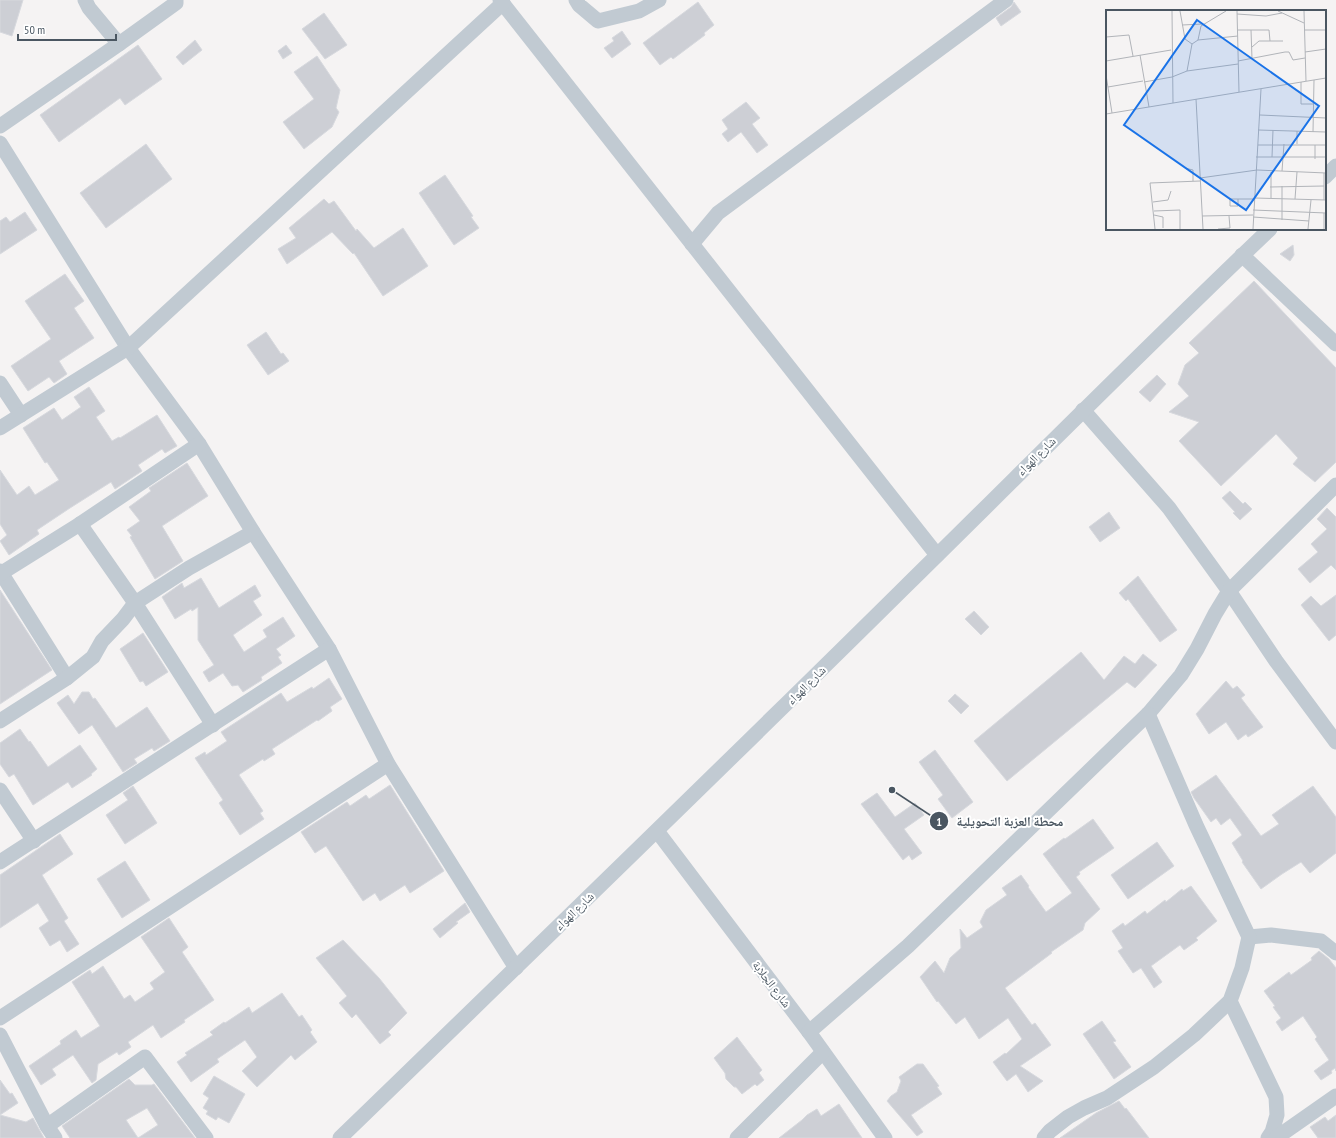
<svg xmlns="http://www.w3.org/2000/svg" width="1336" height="1138" viewBox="0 0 1336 1138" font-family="'PT Sans Narrow','Noto Naskh Arabic',sans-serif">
	<rect width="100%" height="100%" fill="#f5f3f3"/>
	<g fill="#cdcfd5" stroke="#d7d9de" fill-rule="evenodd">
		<polygon points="0,0 23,0 12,36 0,32"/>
		<polygon points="698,2 714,25 704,33 705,35 673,59 671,57 660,65 643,43"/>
		<polygon points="1014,2 1021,12 1001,26 996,18 1011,7"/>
		<polygon points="324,13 347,45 325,59 302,29"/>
		<polygon points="622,31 631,44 612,58 604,48 614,41 612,38"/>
		<polygon points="195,40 202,50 183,65 176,57"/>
		<polygon points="138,45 162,79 125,105 120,98 59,142 40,115"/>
		<polygon points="286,45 292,53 283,59 278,51"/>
		<polygon points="317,56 340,90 336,108 339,112 332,127 304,149 283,122 314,99 294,72"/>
		<polygon points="746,102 760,118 752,124 768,145 757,153 741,132 728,142 722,134 728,129 722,120"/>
		<polygon points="146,144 172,179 106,228 80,193"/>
		<polygon points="445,175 473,216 471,217 479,228 454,245 419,193"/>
		<polygon points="324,199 329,204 334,201 356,231 357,229 374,248 403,228 428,266 383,296 354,253 353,254 332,232 287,264 278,249 296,238 289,228"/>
		<polygon points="25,212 37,230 0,254 0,221 6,217 10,222"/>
		<polygon points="1293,245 1294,255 1290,261 1280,254"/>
		<polygon points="65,274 84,301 74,308 94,338 59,361 67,374 54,383 49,377 28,391 11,366 51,339 25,301"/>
		<polygon points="1254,281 1336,368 1336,462 1315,482 1293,464 1298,458 1276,434 1221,486 1179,441 1199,422 1169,412 1189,396 1178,384 1185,365 1199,353 1189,343"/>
		<polygon points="266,332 281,354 283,353 289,361 268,375 247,345"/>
		<polygon points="1157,375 1166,384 1150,402 1139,392"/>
		<polygon points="89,387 105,411 96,417 112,441 119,437 120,438 157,415 177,446 165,453 162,449 138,465 142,471 115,489 111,482 70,508 37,530 39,534 9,555 0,541 7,535 0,524 0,470 17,495 29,486 35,495 59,480 47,462 45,463 23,428 54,408 62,420 81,407 74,397"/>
		<polygon points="187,463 208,496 162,526 183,561 155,579 130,537 132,536 127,530 140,521 129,507 151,491 149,488"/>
		<polygon points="1230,491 1243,504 1245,502 1252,509 1240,520 1233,513 1235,512 1222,498"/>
		<polygon points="1327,508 1336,517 1336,570 1331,565 1310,583 1298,569 1318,552 1311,544 1327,529 1317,519"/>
		<polygon points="1109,512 1120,528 1100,542 1089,527"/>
		<polygon points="1138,576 1177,630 1160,642 1128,599 1126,601 1119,593"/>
		<polygon points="201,578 219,608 255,585 261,596 253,601 262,615 233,635 244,652 267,637 263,630 283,617 295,636 276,649 281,655 278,657 282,663 261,677 262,680 243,692 238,685 232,686 223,673 209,682 203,672 214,665 198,640 198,607 192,611 191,609 175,619 162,597 182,583 184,588"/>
		<polygon points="0,590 52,670 0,704"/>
		<polygon points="1336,595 1336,635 1329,641 1301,605 1311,596 1321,606"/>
		<polygon points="974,611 989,627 981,635 965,619"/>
		<polygon points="143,633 168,672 146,686 143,681 140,682 120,649"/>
		<polygon points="1081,652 1104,680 1124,656 1135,664 1143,654 1157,665 1135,688 1127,682 1007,781 974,741"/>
		<polygon points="329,678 342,699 330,707 332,711 318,721 317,720 272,749 275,754 264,761 263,759 240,774 239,775 263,811 260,813 264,819 240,835 219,803 223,800 195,758 205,752 206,755 227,741 221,732 281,693 287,702 312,687 313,689"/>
		<polygon points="1226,681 1233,689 1237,686 1245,695 1241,698 1263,727 1248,737 1246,734 1238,740 1226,722 1209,734 1196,714"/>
		<polygon points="82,692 89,692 93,699 95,698 116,728 147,707 170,741 154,751 152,748 134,759 137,763 123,772 92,725 79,734 57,703 68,695 74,704"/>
		<polygon points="955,694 969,706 961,714 948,701"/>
		<polygon points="20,729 29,742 30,741 48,767 80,745 97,769 91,774 92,775 72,788 68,782 33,805 14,774 9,777 0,764 0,743"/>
		<polygon points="935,750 973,802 952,818 938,799 943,795 919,762"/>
		<polygon points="1216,775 1261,836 1279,824 1272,815 1313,786 1336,817 1336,853 1310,873 1301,862 1282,874 1261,889 1242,862 1243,861 1232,843 1242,835 1230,818 1221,825 1216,818 1211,822 1194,798 1191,792"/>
		<polygon points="390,785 444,871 410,893 405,885 380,901 375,893 363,901 326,846 315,853 301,832 347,802 350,806 366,795 369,799"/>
		<polygon points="133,786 157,823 125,844 106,815 128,800 123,793"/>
		<polygon points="877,793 895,817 915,803 924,815 904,829 922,853 912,860 909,855 903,860 861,804"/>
		<polygon points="1093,819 1114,848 1079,872 1080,874 1076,877 1100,909 1085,923 1083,930 1051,952 1052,953 1005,988 1032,1025 1035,1023 1051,1045 1020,1066 1043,1081 1028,1092 1016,1074 1007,1081 993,1062 1005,1053 1006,1054 1022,1039 1008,1018 979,1039 965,1017 956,1024 938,1001 937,1002 920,977 935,961 944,973 950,958 961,948 960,929 967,938 983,927 980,922 986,910 1007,895 1002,888 1021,875 1029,886 1028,887 1046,912 1072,893 1043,854 1064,838 1065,839"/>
		<polygon points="60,834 73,854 42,875 68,918 64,921 79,944 67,952 60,940 50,946 39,928 49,921 38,903 0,928 0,875"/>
		<polygon points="1157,842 1174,866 1128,899 1111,875"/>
		<polygon points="125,861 150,900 122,918 97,879"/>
		<polygon points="1191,886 1217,921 1196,938 1198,940 1184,950 1180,945 1151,966 1162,982 1154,988 1141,968 1133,973 1118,951 1123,948 1112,931 1123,923 1125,926 1145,911 1147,914 1165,900 1166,902 1182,889 1183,891"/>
		<polygon points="465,903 470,912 456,922 458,923 440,938 433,929"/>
		<polygon points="169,918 188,947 182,952 214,1000 184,1020 185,1022 161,1038 153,1025 128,1042 131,1047 119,1055 117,1052 98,1064 96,1080 92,1083 73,1055 52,1069 56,1075 41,1085 29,1066 61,1044 60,1041 76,1030 81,1038 100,1026 72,982 90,970 92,974 103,966 124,999 130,995 135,1002 154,989 150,983 165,972 141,937"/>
		<polygon points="343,940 379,978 407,1013 388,1032 391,1035 380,1044 356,1014 352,1018 339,1003 347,996 316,958"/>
		<polygon points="1319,951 1329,959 1336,968 1336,1071 1335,1068 1331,1071 1332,1073 1321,1080 1314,1071 1329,1060 1315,1039 1317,1037 1303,1016 1282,1031 1276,1022 1281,1018 1273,1007 1275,1006 1264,991 1289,972 1291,975 1312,960 1311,958"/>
		<polygon points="282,993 299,1017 302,1015 312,1030 310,1032 317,1042 295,1060 291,1055 257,1087 242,1071 257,1057 245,1040 217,1059 219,1062 191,1082 177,1062 187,1055 185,1053 213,1035 210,1032 224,1022 225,1023 249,1007 252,1013"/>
		<polygon points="1102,1021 1116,1041 1113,1042 1131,1067 1114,1079 1083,1034"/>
		<polygon points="737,1037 762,1070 759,1073 764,1080 757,1086 755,1084 742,1094 736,1087 734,1087 726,1079 725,1073 714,1058"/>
		<polygon points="917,1064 923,1064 939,1086 937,1087 942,1094 911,1115 923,1132 917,1136 887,1101 891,1096 897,1092 901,1081 899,1077"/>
		<polygon points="214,1076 245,1094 229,1123 218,1117 216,1120 206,1114 208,1111 203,1108 209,1098 203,1094"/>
		<path d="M 129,1079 L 135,1085 L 152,1085 L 154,1084 L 195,1138 L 70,1138 L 62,1126 ZM 147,1108 L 158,1125 L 138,1138 L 126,1120 Z"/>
		<polygon points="0,1080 10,1094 12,1093 18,1103 0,1115 26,1122 33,1118 44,1138 0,1138"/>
		<polygon points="1119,1101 1125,1109 1126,1108 1149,1138 1060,1138 1096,1113"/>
		<polygon points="839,1104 862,1138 779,1138 802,1120 807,1115 817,1109 821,1116"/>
		<polygon points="1336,1115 1336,1138 1318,1138 1310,1127 1325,1117 1328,1121"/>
	</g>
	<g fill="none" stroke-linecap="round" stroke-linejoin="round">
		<g stroke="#c1cad2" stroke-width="15">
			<polyline points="85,0 89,8 119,44"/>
			<polyline points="500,0 937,555"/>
			<polyline points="576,0 579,5 598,21 639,11 659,0"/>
			<polyline points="0,126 119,44 176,3 176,0"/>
			<polyline points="0,143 128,348 199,444 253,532 329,649 388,764 516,968"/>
			<polyline points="1325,177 1336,166"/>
			<polyline points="692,244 718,213 1006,0"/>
			<polyline points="1242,255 1336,344"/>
			<polyline points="0,383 21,415"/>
			<polyline points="1083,410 1169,508 1229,591 1276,661 1336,742"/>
			<polyline points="0,428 128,348 503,3"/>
			<polyline points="80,524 135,603 213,725"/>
			<polyline points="0,571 67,678"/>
			<polyline points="0,574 80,524 199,444"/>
			<polyline points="0,721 67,678 93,657 102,641 123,619 135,603 189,568 253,532"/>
			<polyline points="0,790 34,841"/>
			<polyline points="657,831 809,1032 885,1138"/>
			<polyline points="0,862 329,649"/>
			<polyline points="1249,937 1271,935 1321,941 1336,953"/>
			<polyline points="1230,1001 1276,1097 1277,1115 1272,1132 1268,1138"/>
			<polyline points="0,1018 388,764"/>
			<polyline points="809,1032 908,946 1148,714 1181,675 1197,649 1215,614 1229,591 1336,485"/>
			<polyline points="0,1035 47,1126 55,1138"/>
			<polyline points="47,1126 145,1057 206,1138"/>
			<path d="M 340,1138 C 529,955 719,771 906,586 C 1027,467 1147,346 1270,229"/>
			<polyline points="737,1138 823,1052"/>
			<polyline points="1044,1138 1050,1131 1068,1117 1084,1108 1107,1098 1154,1067 1194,1035 1230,1001 1242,968 1249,937 1196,825 1148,714"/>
			<polyline points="1276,1138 1336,1096"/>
		</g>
	</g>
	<g text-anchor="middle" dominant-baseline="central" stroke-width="4" stroke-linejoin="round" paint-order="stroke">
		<g font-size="12" fill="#4a5661" stroke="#fff">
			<text transform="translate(1036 456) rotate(-45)">شارع الهواء</text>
			<text transform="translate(806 685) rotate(-45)">شارع الهواء</text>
			<text transform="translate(574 911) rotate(-44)">شارع الهواء</text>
			<text transform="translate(772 984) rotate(53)">شارع الجلابة</text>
		</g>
	</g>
	<g transform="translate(1106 10)">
		<rect width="220" height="220" fill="#f5f3f3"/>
		<path fill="none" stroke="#b1b4b9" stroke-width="1" d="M 66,1 L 67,93M 74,1 L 79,29 L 86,34M 131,1 L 133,82M 172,1 L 198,13M 198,1 L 200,71M 131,4 L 160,6 L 176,3M 76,15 L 97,14M 132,20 L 163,20 L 164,31M 145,20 L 146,49M 198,20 L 220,20M 0,27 L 23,25 L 27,46M 92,30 L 95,16 L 120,1M 146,37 L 153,31 L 177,31M 199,42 L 220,39M 34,45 L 43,97M 0,51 L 65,40M 132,51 L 179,42 L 183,42 L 187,50 L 199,48M 81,61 L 86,34 L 92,30 L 132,26M 0,65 L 6,103M 38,72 L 66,67 L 81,61 L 132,54M 195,72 L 195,94 L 208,94M 2,77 L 37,71M 90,89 L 97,219M 0,104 L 220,68M 154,105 L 220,108M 152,120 L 220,122M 207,122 L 208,70M 220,122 L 220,139M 191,134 L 191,121M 152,135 L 220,135M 150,147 L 220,147M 166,147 L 167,120M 209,149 L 209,135M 79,158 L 87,160 L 87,171M 176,161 L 178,134M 165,162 L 165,188M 218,163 L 218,190M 94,168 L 151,160 L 220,163M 176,176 L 176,210M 164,177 L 218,176M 149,188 L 220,190M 132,189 L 132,196 L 124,196 L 124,189 L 149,189M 189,189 L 191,162M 47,192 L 62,190 L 65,181M 147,200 L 220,203M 48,201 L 74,200 L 74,219M 48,205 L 57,207 L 57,218M 96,206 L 147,205M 123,206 L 124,218M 147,207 L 203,211M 49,219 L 44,173 L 94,171M 112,219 L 124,218M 147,219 L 155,79M 202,219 L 205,190M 218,219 L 218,203"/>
		<path fill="#1a73e8" fill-opacity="0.15" stroke="#1a73e8" stroke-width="2" d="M 91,10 L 213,96 L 140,200 L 18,115 Z"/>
		<rect width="220" height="220" fill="none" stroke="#4a5661" stroke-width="2"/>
	</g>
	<path fill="none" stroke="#4a5661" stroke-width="1.5" d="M892 790L939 821"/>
	<g fill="#4a5661" stroke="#fff" stroke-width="1.5">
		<circle cx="892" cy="790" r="4"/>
		<circle cx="939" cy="821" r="10"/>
	</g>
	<g font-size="12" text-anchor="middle" font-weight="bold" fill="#fff">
		<text x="939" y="826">1</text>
	</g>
	<g font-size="13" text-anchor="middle" font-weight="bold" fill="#4a5661" stroke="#fff" stroke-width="4" stroke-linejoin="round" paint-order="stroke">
		<text x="1010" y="826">محطة العزبة التحويلية</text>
	</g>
	<path d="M18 34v6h98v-6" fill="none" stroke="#4a5661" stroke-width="2"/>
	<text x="24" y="34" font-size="12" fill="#4a5661" stroke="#ffffff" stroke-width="3" paint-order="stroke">50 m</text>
</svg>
